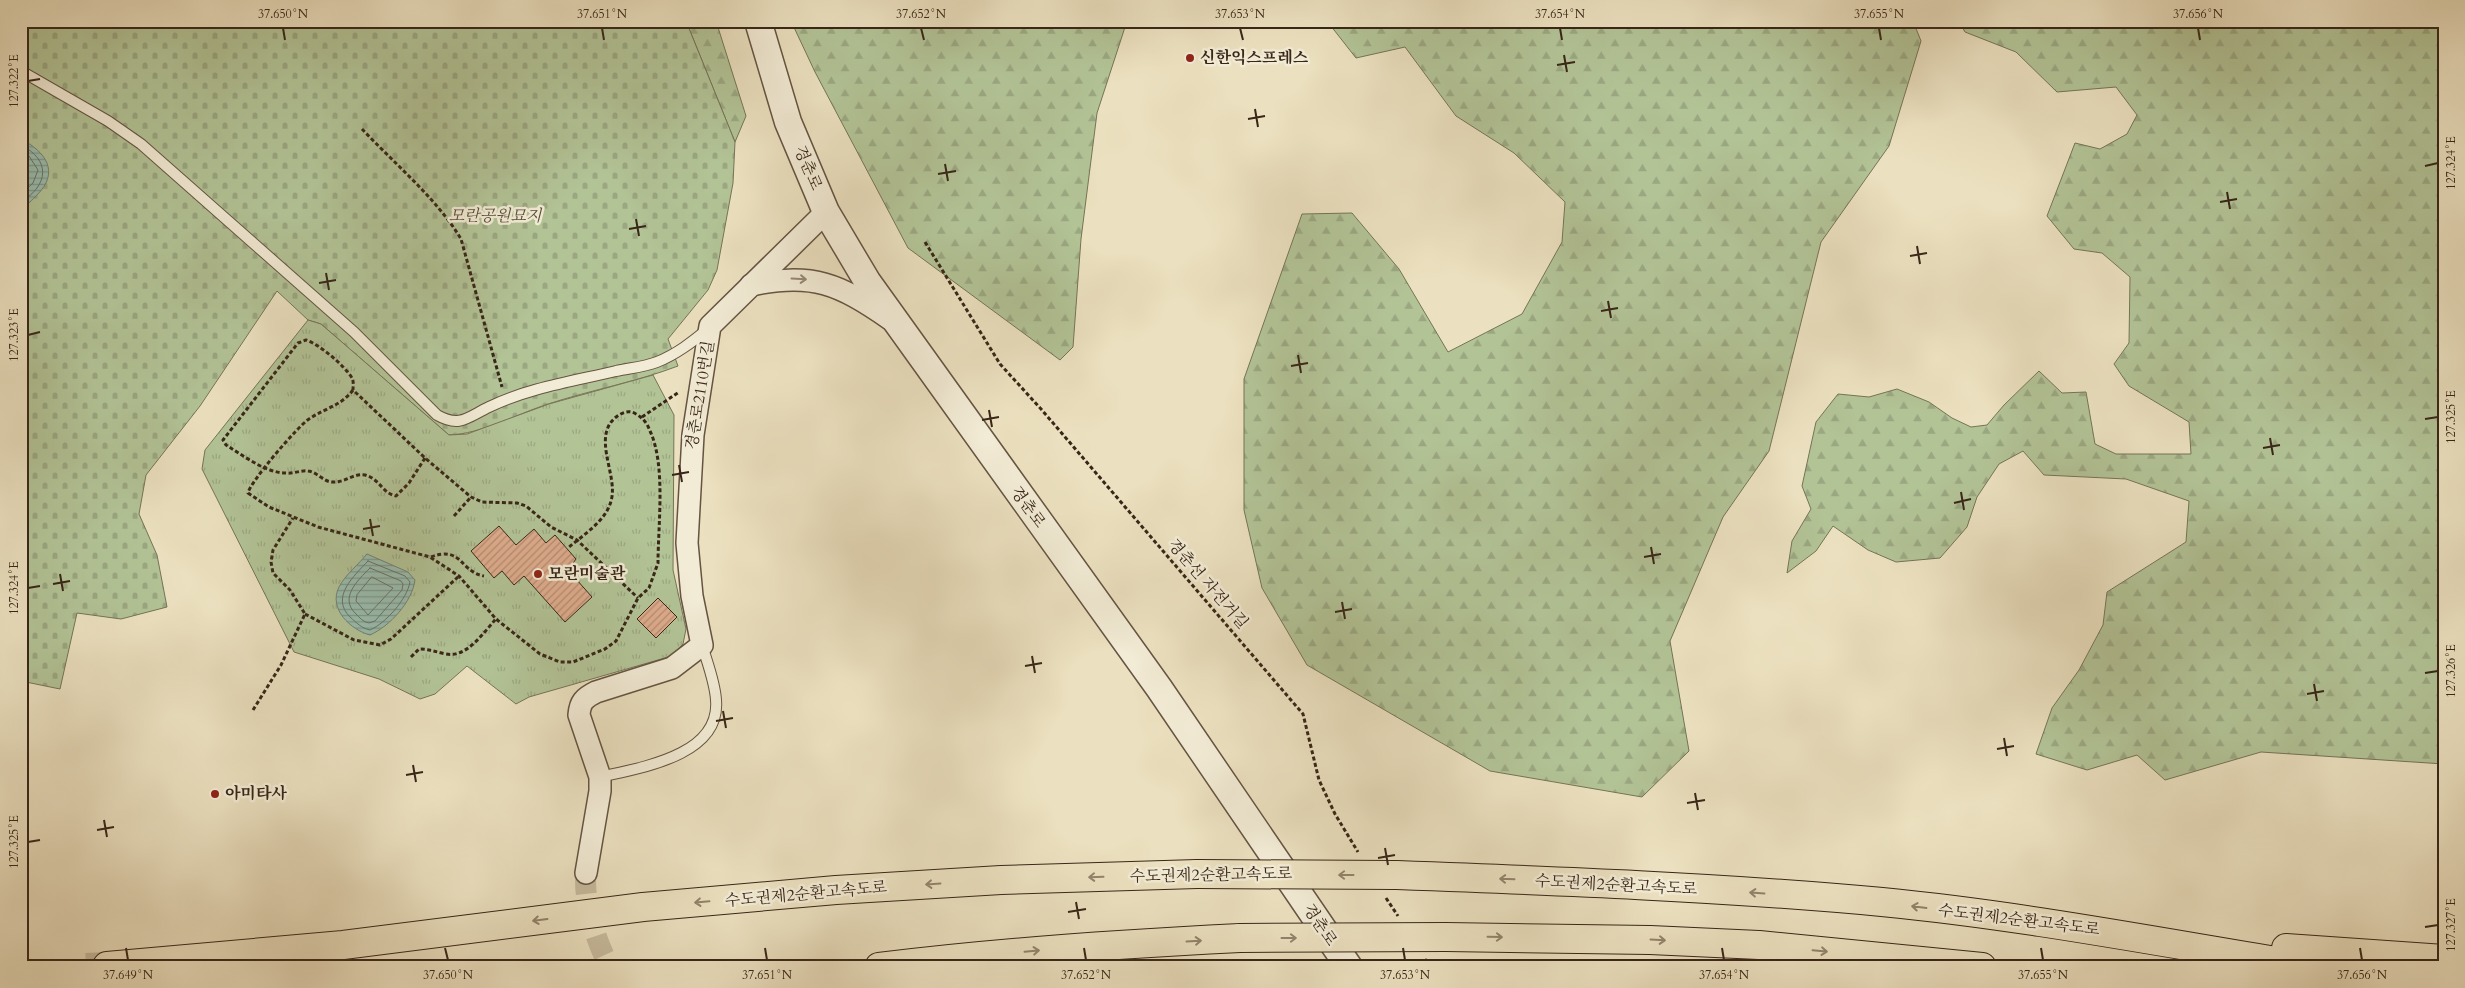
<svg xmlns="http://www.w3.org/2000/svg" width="2465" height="988" viewBox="0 0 2465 988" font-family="Cardo,'Noto Serif KR',serif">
	<defs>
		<pattern id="forest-firs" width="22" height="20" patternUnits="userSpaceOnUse" patternTransform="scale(1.25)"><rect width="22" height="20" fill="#b2c396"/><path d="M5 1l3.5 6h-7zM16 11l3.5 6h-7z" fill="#9aa781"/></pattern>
		<pattern id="cemetery-stones" width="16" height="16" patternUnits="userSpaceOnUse" patternTransform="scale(1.25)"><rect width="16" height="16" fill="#b2c396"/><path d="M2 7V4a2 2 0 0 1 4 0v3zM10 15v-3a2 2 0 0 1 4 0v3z" fill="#9aa781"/></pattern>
		<pattern id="park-tufts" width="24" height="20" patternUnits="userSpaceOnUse" patternTransform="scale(1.25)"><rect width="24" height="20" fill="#b2c396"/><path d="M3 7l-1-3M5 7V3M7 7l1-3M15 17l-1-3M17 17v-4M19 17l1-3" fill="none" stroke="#9aa781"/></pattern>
		<pattern id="water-rules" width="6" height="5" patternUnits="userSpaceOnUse" patternTransform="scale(1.25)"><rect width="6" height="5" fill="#98bdaf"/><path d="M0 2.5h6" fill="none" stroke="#7d998d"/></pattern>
		<pattern id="building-hatch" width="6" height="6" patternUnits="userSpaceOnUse" patternTransform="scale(1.25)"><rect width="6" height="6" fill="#ddab8c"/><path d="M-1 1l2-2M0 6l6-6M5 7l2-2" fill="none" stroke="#b48b71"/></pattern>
	</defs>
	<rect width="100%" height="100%" fill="#ebe0bf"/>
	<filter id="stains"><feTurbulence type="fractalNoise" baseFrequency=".004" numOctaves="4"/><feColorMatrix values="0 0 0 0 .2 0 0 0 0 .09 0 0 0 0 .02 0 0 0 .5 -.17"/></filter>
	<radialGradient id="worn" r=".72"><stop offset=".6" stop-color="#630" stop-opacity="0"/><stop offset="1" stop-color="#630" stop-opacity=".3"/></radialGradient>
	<g fill="url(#forest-firs)" stroke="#757457">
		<polygon points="686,21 716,21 746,116 735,142"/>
		<polygon points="791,21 1127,21 1097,113 1081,239 1073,347 1060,360 908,248 815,72"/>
		<polygon points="1327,21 1913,21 1921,41 1889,146 1821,242 1769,451 1723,517 1670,641 1689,751 1642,797 1490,771 1307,665 1262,588 1244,510 1244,379 1302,214 1352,213 1399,269 1448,352 1522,314 1562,242 1565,202 1514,153 1456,116 1405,47 1356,58"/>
		<polygon points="1959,21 2444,21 2444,764 2261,752 2165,780 2137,755 2087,770 2036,754 2052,708 2079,670 2103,625 2107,592 2186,542 2189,501 2126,479 2044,475 2023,451 1999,464 1977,497 1967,527 1940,558 1896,562 1868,550 1833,526 1816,551 1787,573 1792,541 1811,509 1802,486 1816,422 1838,394 1869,397 1897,389 1929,402 1952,418 1971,427 1987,425 2004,405 2039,371 2062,393 2086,392 2095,444 2116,454 2191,454 2189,422 2129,386 2114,364 2129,343 2130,277 2102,253 2074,249 2047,216 2075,143 2100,149 2127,134 2137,115 2116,87 2057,92 2016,52 1965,32"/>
	</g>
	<path fill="url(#cemetery-stones)" stroke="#757457" d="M 21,21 L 686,21 L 735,142 L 733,183 L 717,270 L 708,290 L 668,339 L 678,366 C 636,382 591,390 548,404 C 517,414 481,434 449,435 L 321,324 L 308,320 L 277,291 L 200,406 L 146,475 L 139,514 L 157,555 L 167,607 L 121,619 L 77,613 L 60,689 L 21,681 Z"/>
	<polygon fill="url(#park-tufts)" stroke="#757457" points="308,320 321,324 449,435 467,434 549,404 653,375 674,415 673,570 686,629 683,644 672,656 529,697 516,704 467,666 435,694 420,699 379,679 294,652 202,469 205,450"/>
	<g fill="url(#water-rules)" stroke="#728173">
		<path d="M 21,139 C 46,152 60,172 37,195 C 32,200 28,205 21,207 Z"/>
		<path d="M 367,554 L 408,572 L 415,580 C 412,602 390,626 370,635 C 351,630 328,609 339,587 C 345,575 359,564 367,554 Z"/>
	</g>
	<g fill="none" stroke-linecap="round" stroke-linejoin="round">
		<g stroke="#687264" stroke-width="1">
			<path d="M 21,145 C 51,160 49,185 21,202"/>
			<polyline points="21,152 29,156 38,170 33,183 21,194"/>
			<path d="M 368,561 L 405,576 L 410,582 C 407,599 386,623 370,630 C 361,628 357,623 350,617 C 330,597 354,576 368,561 Z"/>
			<path d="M 370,568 L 401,581 L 403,584 L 402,590 L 375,621 L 369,623 C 363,622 360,618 356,614 C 339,598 357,581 370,568 Z"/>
			<polygon points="372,577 393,588 368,615 356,601 357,595"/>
		</g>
	</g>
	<g fill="url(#building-hatch)" stroke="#382618">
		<polygon points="499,526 516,545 534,529 546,543 555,535 576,559 568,570 592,597 565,622 524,576 514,585 502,571 494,578 471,551"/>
		<polygon points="658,598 677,617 656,638 637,619"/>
	</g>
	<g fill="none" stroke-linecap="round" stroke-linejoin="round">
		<path stroke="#c7bb9e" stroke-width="21" stroke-dasharray="21 11" stroke-linecap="butt" d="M 586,873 C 583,900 596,943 610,967"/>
		<polyline stroke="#c7bb9e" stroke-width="28" stroke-dasharray="28 14" stroke-linecap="butt" points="86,967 107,966"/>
		<defs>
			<g id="service">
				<path d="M 21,71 L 108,121 L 141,144 L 354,332 L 437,415 C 460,428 468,417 489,407 C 528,388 574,381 616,371 C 630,368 644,367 657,362 C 677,354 692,342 708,329"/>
				<path d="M 600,777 C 639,768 721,756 716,700 C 715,682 707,662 702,645"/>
			</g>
			<g id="minor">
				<path d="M 751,285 C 813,272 839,284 890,319"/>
				<path d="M 586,873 L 600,791 L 600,777 L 579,715 C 580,702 584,698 596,692 L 672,668 L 702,645 L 692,596 L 687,543 L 693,435 L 710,326 L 826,212"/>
			</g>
			<polyline id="tertiary" points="758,21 788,122 826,212 867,281 1159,688 1349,967"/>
			<g id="motorway">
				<path d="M 1395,875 C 1557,881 1720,887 1882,902 C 2027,916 2169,944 2313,967"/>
				<polyline points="1446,937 1650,940 1759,945 1982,967"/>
				<polyline points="2286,948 2444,959"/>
				<polyline points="107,966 343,945 643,907 836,890 1001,880 1197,874"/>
				<path d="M 879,967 C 999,952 1119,944 1240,938"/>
			</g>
		</defs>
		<use href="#service" stroke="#655442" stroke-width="12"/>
		<use href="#minor" stroke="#655442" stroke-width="24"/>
		<use href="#tertiary" stroke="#655442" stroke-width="29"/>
		<use href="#motorway" stroke="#382618" stroke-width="30"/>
		<g stroke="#382618" stroke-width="3" stroke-dasharray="4 2.5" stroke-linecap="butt">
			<path d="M 362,129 C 393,162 438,200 461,239 L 502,387"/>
			<polyline points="925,242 1000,364 1041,409 1303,714 1319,780 1335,814 1358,852"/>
			<path d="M 353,390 C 341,406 325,408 309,419 C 298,426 250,482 248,493 L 269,507 L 318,527 L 430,557 L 459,576 L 496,619 L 540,654 L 560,662 L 573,662 L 605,649 L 616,641 L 638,598 L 649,588 L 658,563 C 658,525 666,465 650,431 C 647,423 643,418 636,414 C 630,410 624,412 619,415 C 589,434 619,475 611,501 C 606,521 583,535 568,548"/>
			<polyline points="642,417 679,392"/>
			<path d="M 425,458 L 409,483 L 396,496 C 382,493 380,479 365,475 C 353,473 345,483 332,482 C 324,482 317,472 308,471 C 301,470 293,474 285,473 C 264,472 244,456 226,445 L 223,440 L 298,343 L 306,340 C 319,344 345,366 352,378 C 354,382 353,386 353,390 L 425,458 L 471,497 L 482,502 L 517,503 L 526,506 L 551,527 L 577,540 L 638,598"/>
			<polyline points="454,516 471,497"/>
			<path d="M 431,557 C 462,545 460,572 484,576"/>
			<polyline points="305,614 354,640 380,645 391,639 459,576"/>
			<path d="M 411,657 L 419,649 C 429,649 436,652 446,654 C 467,658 483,633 496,619"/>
			<polyline points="253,710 281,665 305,614 290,590 273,573 271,562 273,550 293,518"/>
			<polyline points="1386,898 1398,916"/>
			<polyline points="1425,959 1430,967"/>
		</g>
		<use href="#service" stroke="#f2ebd5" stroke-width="10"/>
		<use href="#minor" stroke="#f2ebd5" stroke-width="21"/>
		<use href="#tertiary" stroke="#f2ebd5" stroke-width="26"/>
		<use href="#motorway" stroke="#ebe0bf" stroke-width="28"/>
		<defs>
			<g id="motorway-bridge">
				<polyline points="1197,874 1395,875"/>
				<polyline points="1240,938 1446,937"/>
			</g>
		</defs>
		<use href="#motorway-bridge" stroke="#382618" stroke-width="30" stroke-linecap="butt"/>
		<use href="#motorway-bridge" stroke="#ebe0bf" stroke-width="28"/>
	</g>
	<defs><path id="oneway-shaft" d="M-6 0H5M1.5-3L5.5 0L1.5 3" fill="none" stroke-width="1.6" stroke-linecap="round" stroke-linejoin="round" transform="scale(1.25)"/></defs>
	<use stroke="#958876" href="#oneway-shaft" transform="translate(799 279) rotate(3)"/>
	<g stroke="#92836c">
		<use href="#oneway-shaft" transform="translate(1346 875) rotate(-180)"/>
		<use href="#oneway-shaft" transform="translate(1096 877) rotate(178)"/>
		<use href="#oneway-shaft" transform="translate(1507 879) rotate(-178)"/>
		<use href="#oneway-shaft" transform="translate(933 884) rotate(176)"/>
		<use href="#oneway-shaft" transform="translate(1757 893) rotate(-176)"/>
		<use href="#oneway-shaft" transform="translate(702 902) rotate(175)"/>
		<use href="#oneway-shaft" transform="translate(1919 907) rotate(-173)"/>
		<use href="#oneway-shaft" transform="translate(540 920) rotate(173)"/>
		<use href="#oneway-shaft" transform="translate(1495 937) rotate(1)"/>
		<use href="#oneway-shaft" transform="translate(1289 938)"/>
		<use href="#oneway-shaft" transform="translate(1658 940) rotate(3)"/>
		<use href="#oneway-shaft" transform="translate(1194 941) rotate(-3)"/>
		<use href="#oneway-shaft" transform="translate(1032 951) rotate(-5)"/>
		<use href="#oneway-shaft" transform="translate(1820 951) rotate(5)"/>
	</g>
	<path fill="none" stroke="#382618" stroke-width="2" d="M 283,28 L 285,40M 602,28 L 604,40M 921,28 L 924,40M 1240,28 L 1243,40M 1560,28 L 1562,40M 1879,28 L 1881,40M 2198,28 L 2200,40M 1564,55 L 1567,72M 1557,65 L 1575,62M 28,81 L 40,79M 1255,109 L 1258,127M 1248,119 L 1265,116M 945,164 L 948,181M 2425,166 L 2438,163M 938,174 L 956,171M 2227,192 L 2230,209M 2220,202 L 2237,199M 636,219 L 639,236M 629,229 L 646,226M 1917,246 L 1920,264M 1910,256 L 1927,253M 326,273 L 329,290M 319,283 L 336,280M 1608,301 L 1611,318M 1601,311 L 1618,308M 28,335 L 40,332M 1298,355 L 1301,373M 1291,366 L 1308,363M 989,410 L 992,427M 2425,419 L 2438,417M 982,420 L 999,417M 2270,438 L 2273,455M 2263,448 L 2280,445M 679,465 L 682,482M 672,475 L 689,472M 1961,492 L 1964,510M 1954,503 L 1971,499M 370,519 L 373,536M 363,529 L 380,526M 1651,547 L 1654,564M 1644,557 L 1661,554M 60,574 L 63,591M 53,584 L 70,581M 28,588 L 40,586M 1342,602 L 1345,619M 1335,612 L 1352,609M 1032,656 L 1035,673M 1025,666 L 1042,663M 2425,673 L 2438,671M 2314,684 L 2317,701M 2307,694 L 2324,691M 723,711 L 726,728M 716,721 L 733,718M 2004,738 L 2007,756M 1997,749 L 2014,746M 413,765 L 416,782M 406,775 L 423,772M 1695,793 L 1698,810M 1687,803 L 1705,800M 104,820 L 107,837M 97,830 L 114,827M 28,842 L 40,840M 1385,848 L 1388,865M 1378,858 L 1395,855M 1076,902 L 1079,919M 1068,912 L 1086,909M 2425,927 L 2438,925M 126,948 L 128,960M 445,948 L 448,960M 765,948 L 767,960M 1084,948 L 1086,960M 1403,948 L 1405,960M 1722,948 L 1724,960M 2041,948 L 2043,960M 2360,948 L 2362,960"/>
	<g fill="#8f2418" stroke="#f2ebd5" stroke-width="2">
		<circle cx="1190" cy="58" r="5"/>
		<circle cx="538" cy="574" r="5"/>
		<circle cx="215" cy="794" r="5"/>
	</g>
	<g text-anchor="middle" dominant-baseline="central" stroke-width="5" stroke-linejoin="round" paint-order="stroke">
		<g font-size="16" font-weight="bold" fill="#382618" stroke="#f2ebd5" text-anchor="start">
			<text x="1200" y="58">신한익스프레스</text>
			<text x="548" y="574">모란미술관</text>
			<text x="225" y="794">아미타사</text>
		</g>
		<g font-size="16" fill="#382618" stroke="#f2ebd5">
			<text transform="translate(808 168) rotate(67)">경춘로</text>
			<text transform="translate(700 395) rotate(-81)">경춘로2110번길</text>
			<text transform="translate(1028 507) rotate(54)">경춘로</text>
			<text transform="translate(1208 584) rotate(49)">경춘선 자전거길</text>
			<text transform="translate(1211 875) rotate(-1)">수도권제2순환고속도로</text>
			<text transform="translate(1616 885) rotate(3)">수도권제2순환고속도로</text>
			<text transform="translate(806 894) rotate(-5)">수도권제2순환고속도로</text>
			<text transform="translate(2019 920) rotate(7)">수도권제2순환고속도로</text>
			<text transform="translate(1320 925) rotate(56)">경춘로</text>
		</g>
		<g font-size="16" font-style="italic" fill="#564d38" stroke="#f2ebd5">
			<text x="495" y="216">모란공원묘지</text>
		</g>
	</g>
	<rect width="2465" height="988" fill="none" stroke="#ebe0bf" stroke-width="55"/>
	<rect x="28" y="28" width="2410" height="932" fill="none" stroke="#382618" stroke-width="2"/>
	<g font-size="12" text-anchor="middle" fill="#382618">
		<text x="283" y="18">37.650°N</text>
		<text x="602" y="18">37.651°N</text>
		<text x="921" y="18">37.652°N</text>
		<text x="1240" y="18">37.653°N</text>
		<text x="1560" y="18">37.654°N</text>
		<text x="1879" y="18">37.655°N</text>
		<text x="2198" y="18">37.656°N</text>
		<text transform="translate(14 81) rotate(-90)" y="4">127.322°E</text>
		<text transform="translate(2451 163) rotate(-90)" y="4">127.324°E</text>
		<text transform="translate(14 335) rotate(-90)" y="4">127.323°E</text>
		<text transform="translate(2451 417) rotate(-90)" y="4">127.325°E</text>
		<text transform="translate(14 588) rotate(-90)" y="4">127.324°E</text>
		<text transform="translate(2451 671) rotate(-90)" y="4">127.326°E</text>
		<text transform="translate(14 842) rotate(-90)" y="4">127.325°E</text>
		<text transform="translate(2451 925) rotate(-90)" y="4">127.327°E</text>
		<text x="128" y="979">37.649°N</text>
		<text x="448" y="979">37.650°N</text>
		<text x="767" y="979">37.651°N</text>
		<text x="1086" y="979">37.652°N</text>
		<text x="1405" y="979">37.653°N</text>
		<text x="1724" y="979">37.654°N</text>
		<text x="2043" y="979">37.655°N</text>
		<text x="2362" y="979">37.656°N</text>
	</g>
	<rect width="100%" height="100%" filter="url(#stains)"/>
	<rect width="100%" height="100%" fill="url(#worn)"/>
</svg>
